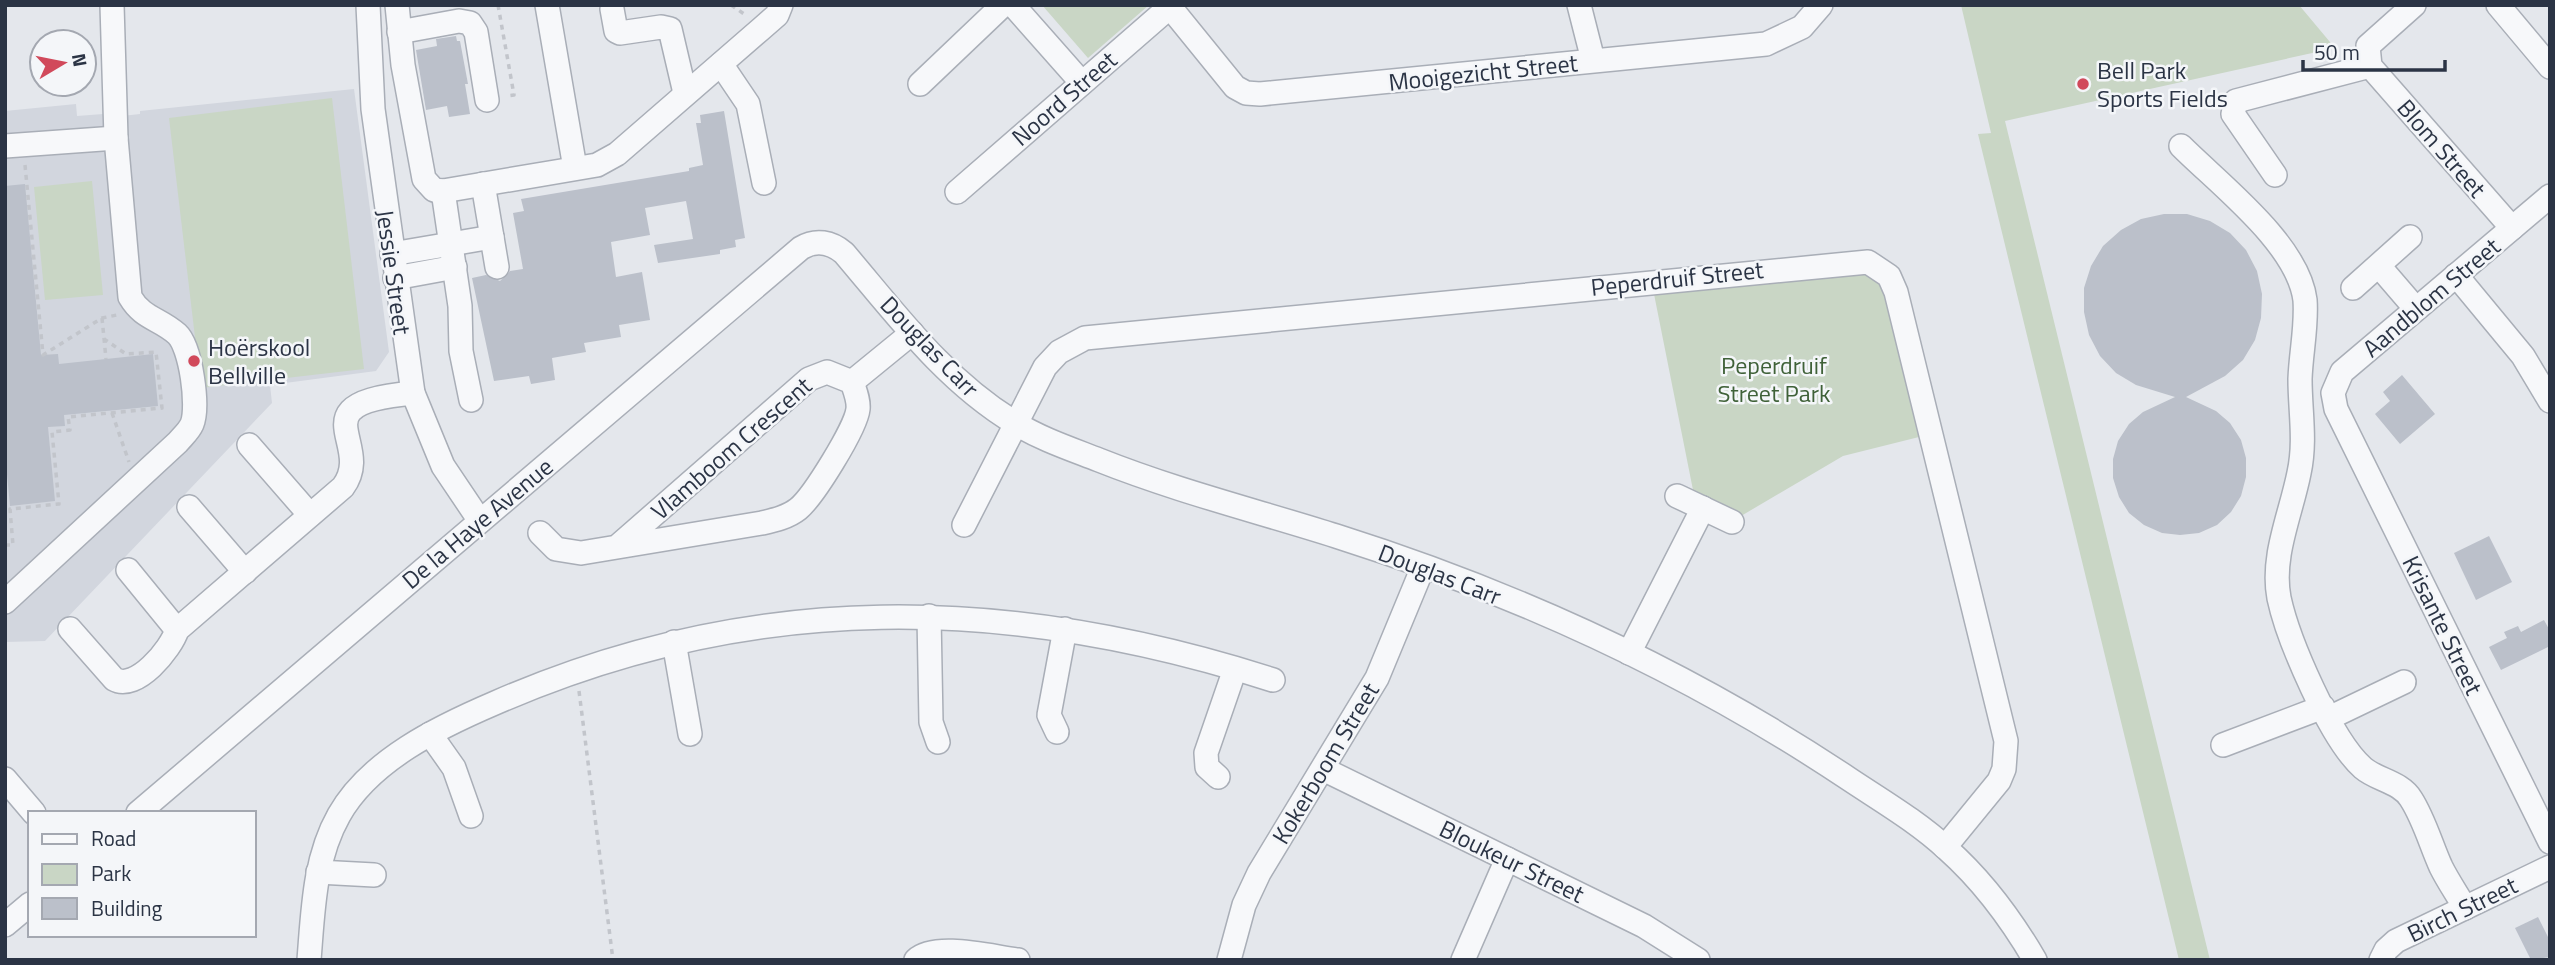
<svg xmlns="http://www.w3.org/2000/svg" width="2555" height="965" viewBox="0 0 2555 965" font-family="'Titillium Web',sans-serif">
	<rect width="100%" height="100%" fill="#e4e7ec"/>
	<polygon fill="#d2d6de" points="354,89 389,352 376,371 270,385 272,403 45,641 5,642 5,111 76,104 77,116 103,114 104,118 140,114 140,111"/>
	<g fill="#c9d6c5">
		<polygon points="1042,5 1149,5 1088,58"/>
		<polygon points="1961,5 2299,5 2335,48 2005,121 2210,960 2179,960 1978,134 1991,133"/>
		<polygon points="332,98 364,369 201,388 169,118"/>
		<polygon points="92,181 103,295 45,300 34,187"/>
		<polygon points="1866,271 1886,287 1923,436 1843,456 1741,516 1693,490 1653,289"/>
	</g>
	<g fill="#bbc0ca">
		<polygon points="456,36 457,41 460,41 468,84 465,84 470,114 449,117 447,106 426,110 416,50 437,46 436,39"/>
		<polygon points="724,111 745,238 735,240 736,247 720,250 720,254 658,263 654,245 693,239 686,201 645,208 650,235 611,242 616,277 642,272 650,320 619,325 621,337 584,343 586,352 552,358 555,380 531,384 529,376 494,381 472,278 486,275 500,281 510,271 523,269 513,213 524,211 521,199 689,171 689,168 703,165 696,123 701,123 700,115"/>
		<polygon points="25,184 41,355 58,354 59,364 153,354 158,406 64,415 65,426 48,427 55,501 10,506 5,453 5,186"/>
		<polygon points="2164,214 2187,214 2210,221 2230,233 2246,250 2257,271 2262,294 2261,318 2255,340 2243,360 2225,376 2186,397 2216,411 2230,423 2241,440 2246,458 2246,477 2241,496 2231,512 2217,525 2199,533 2180,535 2162,533 2144,525 2129,513 2119,497 2113,478 2113,459 2118,441 2129,424 2143,412 2175,397 2136,385 2116,373 2100,356 2089,335 2084,312 2084,288 2091,266 2103,246 2121,230 2141,219"/>
		<polygon points="2402,375 2435,414 2400,444 2375,414 2390,401 2383,392"/>
		<polygon points="2489,536 2512,582 2476,600 2454,553"/>
		<polygon points="2544,620 2550,631 2550,646 2501,670 2489,647 2507,638 2504,632 2518,626 2521,632"/>
		<polygon points="2538,917 2550,941 2550,957 2531,960 2515,928"/>
	</g>
	<g fill="none" stroke-linecap="round" stroke-linejoin="round">
		<defs>
			<g id="minor">
				<polyline points="368,5 373,109 413,393 443,466 480,521"/>
				<polyline points="397,5 403,65 424,179 434,190 443,191 597,165 617,154 761,29 777,15 781,5"/>
				<polyline points="547,5 575,168"/>
				<polyline points="1013,5 1082,83"/>
				<polyline points="1579,5 1593,60"/>
				<polyline points="2414,5 2368,46 2370,66 2512,228"/>
				<polyline points="2498,5 2550,67"/>
				<polyline points="1170,7 1235,87 1246,93 1260,94 1766,44 1802,27 1821,5"/>
				<polyline points="612,9 616,31 620,33 661,27 670,29 685,93"/>
				<polyline points="399,32 459,21 470,23 476,32 487,100"/>
				<polyline points="721,64 748,104 764,183"/>
				<polyline points="920,84 1003,5"/>
				<polyline points="5,146 116,138"/>
				<path d="M 2181,146 C 2220,185 2298,244 2305,300 C 2307,326 2301,352 2300,379 C 2300,411 2306,441 2299,473 C 2291,514 2271,556 2279,598 C 2288,640 2331,740 2363,768 C 2377,780 2401,782 2411,799 C 2424,819 2431,845 2441,867 C 2448,881 2457,894 2465,908"/>
				<polyline points="2275,175 2233,114 2236,101 2370,66"/>
				<polyline points="483,184 497,267"/>
				<polyline points="443,191 460,306 461,351 471,400"/>
				<polyline points="957,192 1172,5"/>
				<polyline points="2550,196 2342,372 2333,393 2336,409 2550,842"/>
				<polyline points="392,254 492,237"/>
				<polyline points="2379,266 2416,309"/>
				<polyline points="2456,275 2523,356 2550,401"/>
				<polyline points="395,278 455,267"/>
				<polyline points="2353,288 2410,237"/>
				<polyline points="852,382 912,333"/>
				<polyline points="249,445 310,515"/>
				<polyline points="1677,496 1732,522"/>
				<polyline points="189,507 245,572"/>
				<polyline points="964,525 1045,367 1059,352 1085,338 1868,262 1889,276 1896,292 2006,741 2004,769 1999,781 1945,847"/>
				<path d="M 540,533 L 556,549 L 581,553 L 762,523 C 775,520 788,517 798,509 C 813,497 856,428 858,409 C 859,400 855,391 852,382 L 827,372 L 809,379 L 618,546"/>
				<polyline points="128,570 177,630"/>
				<path d="M 5,602 L 178,442 C 183,436 189,431 192,424 C 199,407 191,347 177,334 C 159,318 143,319 130,297 L 116,138 L 112,5"/>
				<polyline points="929,616 931,722 938,742"/>
				<path d="M 70,629 L 114,679 C 136,692 171,649 177,630 L 343,487 C 376,443 294,404 413,393"/>
				<polyline points="674,642 690,734"/>
				<polyline points="1629,653 1703,508"/>
				<polyline points="2329,718 2404,682"/>
				<polyline points="1057,732 1049,715 1065,629"/>
				<polyline points="430,734 454,768 471,816"/>
				<polyline points="2223,745 2323,707"/>
				<polyline points="1323,769 1644,926 1698,960"/>
				<polyline points="1218,777 1207,767 1206,753 1235,669"/>
				<polyline points="5,779 34,813"/>
				<path d="M 138,813 L 801,248 C 816,239 831,242 844,253 C 896,314 945,381 1015,423 C 1041,439 1071,449 1099,460 C 1177,491 1257,511 1336,536 C 1516,593 1692,674 1849,779 C 1882,801 1918,822 1947,849 C 1983,881 2011,919 2035,960"/>
				<polyline points="318,872 374,875"/>
				<polyline points="5,925 30,904"/>
				<path d="M 309,960 C 313,911 314,859 339,815 C 370,760 439,727 495,703 C 753,590 1008,595 1273,680"/>
				<path d="M 916,960 C 935,942 992,957 1018,960"/>
				<polyline points="1229,960 1244,905 1259,873 1377,678 1423,567"/>
				<polyline points="1463,960 1507,859"/>
				<polyline points="2381,960 2386,950 2396,941 2550,867"/>
			</g>
		</defs>
		<use href="#minor" stroke="#a9aeb7" stroke-width="26"/>
		<g stroke="#c2c5cb" stroke-width="3.5" stroke-dasharray="5 5" stroke-linecap="butt">
			<polyline points="498,5 514,95 506,96"/>
			<polyline points="731,5 747,16"/>
			<polyline points="25,165 43,355 102,318 117,315"/>
			<polyline points="102,318 106,359"/>
			<polyline points="112,413 129,462"/>
			<polyline points="5,545 13,545 10,509 59,504 52,432 70,430 68,417 162,408 156,352 126,354 104,339"/>
			<polyline points="579,691 613,960"/>
		</g>
		<use href="#minor" stroke="#f7f8fa" stroke-width="23"/>
	</g>
	<g fill="#d1495b" stroke="#f4f6f9" stroke-width="2.5">
		<circle cx="2083" cy="84" r="7"/>
		<circle cx="194" cy="361" r="7"/>
	</g>
	<g text-anchor="middle" dominant-baseline="central" stroke-width="5" stroke-linejoin="round" paint-order="stroke">
		<g font-size="24" fill="#2b3445" stroke="#f4f6f9" text-anchor="start">
			<text x="2097" y="70">Bell Park<tspan x="2097" dy="28">Sports Fields</tspan></text>
			<text x="208" y="347">Hoërskool<tspan x="208" dy="28">Bellville</tspan></text>
		</g>
		<g font-size="24" fill="#2b3445" stroke="#f4f6f9">
			<text transform="translate(1483 72) rotate(-6)">Mooigezicht Street</text>
			<text transform="translate(1064 98) rotate(-41)">Noord Street</text>
			<text transform="translate(2442 148) rotate(49)">Blom Street</text>
			<text transform="translate(394 272) rotate(82)">Jessie Street</text>
			<text transform="translate(1677 278) rotate(-6)">Peperdruif Street</text>
			<text transform="translate(2431 297) rotate(-40)">Aandblom Street</text>
			<text transform="translate(930 346) rotate(46)">Douglas Carr</text>
			<text transform="translate(731 448) rotate(-41)">Vlamboom Crescent</text>
			<text transform="translate(477 523) rotate(-40)">De la Haye Avenue</text>
			<text transform="translate(1440 574) rotate(21)">Douglas Carr</text>
			<text transform="translate(2443 625) rotate(64)">Krisante Street</text>
			<text transform="translate(1325 763) rotate(-59)">Kokerboom Street</text>
			<text transform="translate(1512 861) rotate(26)">Bloukeur Street</text>
			<text transform="translate(2462 909) rotate(-26)">Birch Street</text>
		</g>
		<g font-size="24" fill="#3f6138" stroke="#f4f6f9">
			<text x="1774" y="365">Peperdruif<tspan x="1774" dy="28">Street Park</tspan></text>
		</g>
	</g>
	<rect width="2555" height="965" fill="none" stroke="#2b3445" stroke-width="14"/>
	<rect x="28" y="811" width="228" height="126" fill="#f4f6f9" stroke="#a4a8b1" stroke-width="2"/>
	<rect x="42" y="834" width="35" height="10" fill="#f7f8fa" stroke="#a4a8b1" stroke-width="2"/>
	<text x="91" y="846" font-size="21" fill="#2b3445">Road</text>
	<rect x="42" y="864" width="35" height="21" fill="#c9d6c5" stroke="#a4a8b1" stroke-width="2"/>
	<text x="91" y="881" font-size="21" fill="#2b3445">Park</text>
	<rect x="42" y="898" width="35" height="21" fill="#bbc0ca" stroke="#a4a8b1" stroke-width="2"/>
	<text x="91" y="916" font-size="21" fill="#2b3445">Building</text>
	<g transform="translate(63 63) rotate(80)"><circle r="33" fill="#f4f6f9" stroke="#a4a8b1" stroke-width="2"/>
	<path d="M0-5L12 26L0 18L-12 26Z" fill="#d1495b"/>
	<text y="-10" font-size="19" font-weight="bold" text-anchor="middle" fill="#2b3445">N</text>
	</g>
	<path d="M2303 60v10h142v-10" fill="none" stroke="#2b3445" stroke-width="3.5"/>
	<text x="2314" y="60" font-size="21" fill="#2b3445" stroke="#f4f6f9" stroke-width="5" paint-order="stroke">50 m</text>
</svg>
